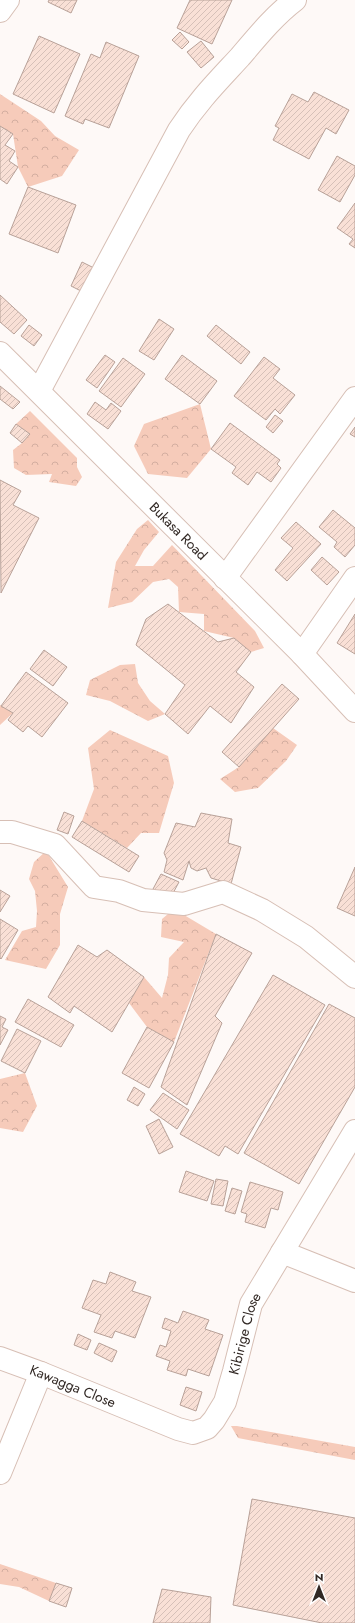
<svg xmlns="http://www.w3.org/2000/svg" width="355" height="1623" viewBox="0 0 355 1623" font-family="Jost,sans-serif">
	<defs>
		<pattern id="forest-crowns" width="20" height="18" patternUnits="userSpaceOnUse"><rect width="20" height="18" fill="#f6cbba"/><path d="M2 6a3 3 0 1 1 6 0M12 15a3 3 0 1 1 6 0" fill="none" stroke="#d3aea0"/></pattern>
		<pattern id="building-hatch" width="6" height="6" patternUnits="userSpaceOnUse"><rect width="6" height="6" fill="#f9e0d6"/><path d="M-1 1l2-2M0 6l6-6M5 7l2-2" fill="none" stroke="#d6c0b8"/></pattern>
	</defs>
	<rect width="100%" height="100%" fill="#fef9f7"/>
	<g fill="url(#forest-crowns)">
		<polygon points="0,94 41,121 55,136 79,150 62,176 28,187 18,167 13,134 0,126"/>
		<polygon points="200,404 211,449 187,478 148,474 134,446 144,424"/>
		<polygon points="30,411 77,458 77,467 82,477 76,486 49,482 52,474 26,475 14,468 13,450 22,443 30,434 16,424"/>
		<polygon points="148,520 159,532 144,550 135,566 153,566 172,545 255,631 264,648 251,652 234,638 204,631 204,614 179,612 178,587 169,579 153,582 132,602 108,608 116,562 137,529"/>
		<polygon points="135,664 138,683 150,701 165,714 148,721 110,701 86,695 90,680 120,665"/>
		<polygon points="0,705 13,713 0,725"/>
		<polygon points="273,728 297,745 286,761 258,788 235,792 220,779 239,767"/>
		<polygon points="110,730 168,756 174,783 159,833 141,833 127,848 82,821 94,789 88,748"/>
		<polygon points="46,851 68,887 60,914 60,945 46,969 5,960 22,931 36,927 37,911 35,891 29,879 34,862"/>
		<polygon points="174,909 216,934 174,1042 147,1027 129,1003 144,977 162,998 168,975 169,958 184,942 161,937 162,919"/>
		<polygon points="25,1073 37,1106 23,1132 0,1128 0,1079"/>
		<polygon points="231,1426 237,1426 355,1447 355,1460 238,1438"/>
		<polygon points="0,1564 56,1583 49,1601 19,1587 0,1584"/>
	</g>
	<g fill="url(#building-hatch)" stroke="#b8a198">
		<polygon points="49,0 77,0 71,13 48,2"/>
		<polygon points="190,0 232,0 212,44 177,28"/>
		<polygon points="180,32 189,42 182,49 172,40"/>
		<polygon points="39,36 80,54 54,113 13,94"/>
		<polygon points="201,41 214,57 201,68 187,52"/>
		<polygon points="106,42 139,56 109,128 85,119 83,124 65,116 91,54 100,58"/>
		<polygon points="314,92 349,110 336,134 326,128 309,159 273,140 279,128 275,126 292,94 308,102"/>
		<polygon points="0,126 13,134 5,145 15,151 9,161 18,167 7,184 0,179"/>
		<polygon points="337,156 355,166 355,175 340,202 318,190"/>
		<polygon points="28,187 76,205 58,253 9,234"/>
		<polygon points="355,203 355,248 349,244 353,239 337,228"/>
		<polygon points="82,262 94,268 83,292 71,286"/>
		<polygon points="0,295 27,320 14,334 0,322"/>
		<polygon points="159,319 174,329 154,360 139,351"/>
		<polygon points="29,325 42,335 34,346 21,336"/>
		<polygon points="216,325 250,352 241,364 207,336"/>
		<polygon points="105,355 115,362 97,388 86,380"/>
		<polygon points="182,355 217,381 200,404 165,379"/>
		<polygon points="264,357 280,369 273,378 295,395 280,414 275,409 266,420 234,396"/>
		<polygon points="123,358 145,374 121,407 99,391"/>
		<polygon points="0,386 20,402 13,409 0,399"/>
		<polygon points="95,402 106,410 111,403 121,411 108,429 87,414"/>
		<polygon points="275,415 283,421 273,433 266,427"/>
		<polygon points="230,423 280,460 277,464 281,468 271,482 257,472 248,485 232,473 236,467 211,449"/>
		<polygon points="16,424 30,434 22,443 10,433"/>
		<polygon points="355,427 355,437 350,434"/>
		<polygon points="0,480 21,491 13,505 39,518 1,593"/>
		<polygon points="333,510 355,528 355,545 345,557 334,547 337,542 319,527"/>
		<polygon points="296,522 321,544 287,581 275,570 293,548 281,538"/>
		<polygon points="322,557 339,572 327,585 311,570"/>
		<polygon points="168,604 218,642 234,638 251,652 236,672 254,687 231,723 210,706 188,734 165,714 185,685 136,645 146,619"/>
		<polygon points="355,614 355,654 337,643"/>
		<polygon points="44,650 67,667 53,686 30,669"/>
		<polygon points="26,672 68,703 42,737 28,726 23,732 8,720 13,713 1,706"/>
		<polygon points="282,684 299,699 239,767 222,752"/>
		<polygon points="64,812 74,816 68,834 57,830"/>
		<polygon points="201,813 232,819 228,843 241,847 231,884 211,878 206,868 197,871 191,868 189,861 183,880 164,872 167,860 164,853 176,823 195,827"/>
		<polygon points="82,821 139,856 129,872 72,837"/>
		<polygon points="355,867 355,916 337,908"/>
		<polygon points="161,874 179,882 171,897 153,889"/>
		<polygon points="0,890 10,896 0,912"/>
		<polygon points="0,919 18,930 1,959 0,958"/>
		<polygon points="216,934 252,953 215,1016 222,1023 187,1105 161,1087"/>
		<polygon points="78,945 97,957 107,950 144,977 112,1032 74,1006 70,1013 48,997"/>
		<polygon points="273,975 325,1005 238,1154 225,1146 219,1156 180,1134"/>
		<polygon points="28,999 74,1025 61,1047 15,1022"/>
		<polygon points="329,1004 355,1018 355,1087 299,1184 244,1153"/>
		<polygon points="0,1016 6,1019 2,1027 8,1030 0,1045"/>
		<polygon points="147,1027 174,1042 149,1088 122,1073"/>
		<polygon points="17,1029 41,1041 25,1073 1,1061"/>
		<polygon points="134,1087 145,1094 138,1106 127,1100"/>
		<polygon points="163,1093 189,1110 177,1129 150,1110"/>
		<polygon points="159,1119 173,1147 159,1154 146,1126"/>
		<polygon points="186,1171 214,1181 207,1201 179,1192"/>
		<polygon points="216,1179 228,1181 223,1206 211,1204"/>
		<polygon points="250,1182 283,1192 278,1210 271,1208 265,1228 245,1222 247,1214 241,1212"/>
		<polygon points="232,1188 242,1191 235,1214 225,1211"/>
		<polygon points="110,1272 136,1282 132,1291 151,1297 135,1338 115,1331 112,1338 94,1332 101,1315 82,1308 93,1280 106,1284"/>
		<polygon points="183,1311 209,1320 205,1329 223,1335 209,1376 188,1369 186,1376 167,1370 170,1361 156,1356 160,1345 166,1347 171,1331 162,1328 165,1318 178,1323"/>
		<polygon points="78,1334 91,1340 87,1350 74,1345"/>
		<polygon points="99,1343 117,1351 112,1362 94,1353"/>
		<polygon points="186,1387 202,1392 196,1411 180,1405"/>
		<polygon points="252,1499 355,1518 355,1623 322,1623 233,1605"/>
		<polygon points="56,1583 72,1588 66,1607 49,1601"/>
		<polygon points="162,1589 211,1597 210,1623 153,1623"/>
	</g>
	<g fill="none" stroke-linecap="round" stroke-linejoin="round">
		<defs>
			<g id="minor">
				<polyline points="0,11 8,0"/>
				<path id="s1" d="M 0,353 L 302,654 L 355,711"/>
				<path d="M 39,391 L 179,130 C 198,101 217,82 240,57 C 257,37 274,16 295,0"/>
				<polyline points="225,578 355,398"/>
				<polyline points="302,654 355,578"/>
				<polyline points="0,832 12,832 55,845 94,887 119,891 143,900 184,904 223,892 262,910 306,937 355,977"/>
				<polyline points="282,1252 355,1281"/>
				<path id="s2" d="M 0,1358 L 41,1373 L 178,1429 L 193,1433 L 207,1428 L 214,1420 L 225,1402 L 234,1371 L 251,1304 L 355,1131"/>
				<polyline points="0,1473 41,1373"/>
			</g>
		</defs>
		<use href="#minor" stroke="#d7bfb5" stroke-width="24"/>
		<use href="#minor" stroke="#fff" stroke-width="22"/>
	</g>
	<g text-anchor="middle" dominant-baseline="central" stroke-width="3.5" stroke-linejoin="round" paint-order="stroke">
		<g font-size="14" fill="#312824" stroke="#fff">
			<text stroke="none"><textPath href="#s1" startOffset="252">Bukasa Road</textPath></text>
			<text stroke="none"><textPath href="#s2" startOffset="325">Kibirige Close</textPath></text>
			<text stroke="none"><textPath href="#s2" startOffset="78">Kawagga Close</textPath></text>
		</g>
	</g>
	<g transform="translate(319 1587)" stroke="#ffffff" stroke-width="3" paint-order="stroke">
	<path d="M0-3L7 15L0 10L-7 15Z" fill="#312824"/>
	<text y="-6" font-size="11" font-weight="bold" text-anchor="middle" fill="#312824">N</text>
	</g>
</svg>
